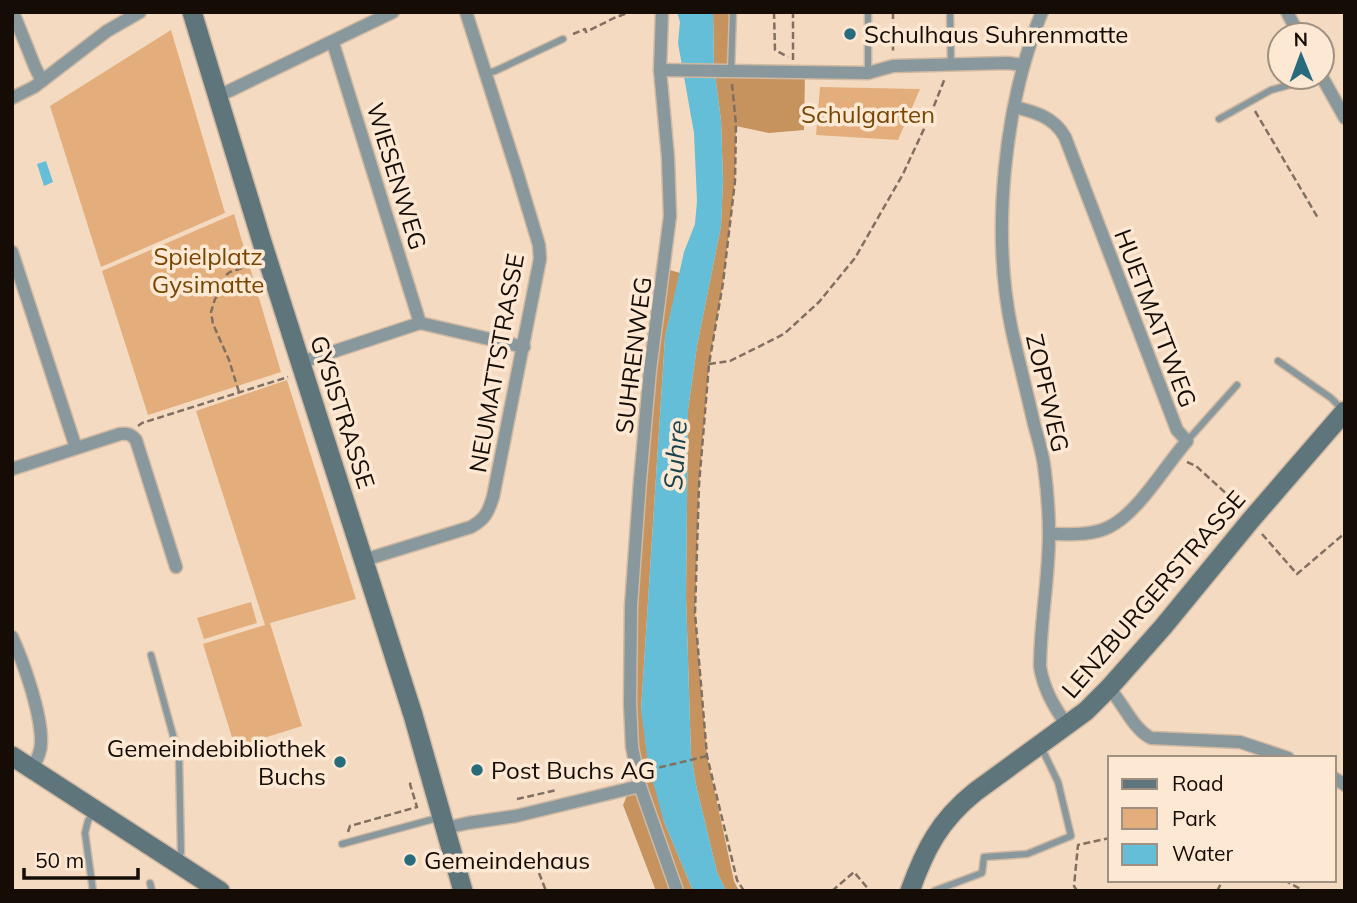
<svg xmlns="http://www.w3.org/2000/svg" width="1357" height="903" viewBox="0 0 1357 903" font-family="Mulish,sans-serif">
	<rect width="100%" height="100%" fill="#f4dac1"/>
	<g fill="#e3ae7c">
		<polygon points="171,30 225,213 101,267 50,106"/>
		<polygon points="820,87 920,89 898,140 816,135"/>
		<polygon points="234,214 281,372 148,415 102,271"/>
		<polygon points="287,380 356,599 270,623 302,726 235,747 203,644 265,625 196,411"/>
		<polygon points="251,602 257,623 204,639 197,618"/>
	</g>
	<g fill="#c6925e">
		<polygon points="713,12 733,12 731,71 805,73 804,130 769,133 736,126 735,181 723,283 709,364 699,485 695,613 707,756 734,881 739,891 726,891 717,872 696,785 691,754 686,596 688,410 697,346 721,226 723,180 721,121 714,66"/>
		<polygon points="670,270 680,273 665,337 641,710 664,822 693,891 656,891 623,805 637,772 636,637 654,367"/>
	</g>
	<g fill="#64bed7">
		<polygon points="677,12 713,12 714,66 721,121 723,180 721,226 697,346 688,410 686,596 691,754 696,785 717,872 726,891 693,891 664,822 648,764 641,710 665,337 684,252 695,224 697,201 694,133 678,43 680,22"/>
		<polygon points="46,161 53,182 44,186 37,164"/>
	</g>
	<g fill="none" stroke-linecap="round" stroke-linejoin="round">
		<defs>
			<g id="lane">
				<polyline points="868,12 868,73"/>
				<polyline points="950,12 951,65"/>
				<polyline points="731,71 733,12"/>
				<polyline points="486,73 495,71 563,39"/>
				<polyline points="1219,119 1271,90 1297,83 1308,77"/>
				<polyline points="1278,361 1331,398 1343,410"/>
				<polyline points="1187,441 1237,385"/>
				<polyline points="151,655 179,757 181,852 179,859"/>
				<polyline points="342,844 441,817"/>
				<polyline points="150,883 152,891"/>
				<polyline points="93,891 85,833 88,821 94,811"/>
				<polyline points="934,891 982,873 984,857 1027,854 1071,836 1058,782 1042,749"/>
			</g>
			<g id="street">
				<polyline points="13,12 35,67 42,81"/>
				<polyline points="662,12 660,70 668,158 670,216 650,370 640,481 631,606 630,703 632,747 640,786 677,891"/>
				<path d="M 1042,12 C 1004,104 991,233 1012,331 C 1019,362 1027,393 1034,424 C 1038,438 1042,452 1044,465 C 1047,487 1049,512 1049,534 C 1049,579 1040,623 1040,667 C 1044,690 1054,707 1067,725"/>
				<polyline points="1287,12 1299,35"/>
				<polyline points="333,43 420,323"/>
				<polyline points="660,70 868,73 893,66 1008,63 1023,65"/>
				<polyline points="1322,77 1345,118"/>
				<polyline points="218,95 229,91 393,12"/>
				<polyline points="12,98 34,87 107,31 140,12"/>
				<path d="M 1015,107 C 1035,112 1054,117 1065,137 L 1177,430 L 1187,441 C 1165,466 1138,513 1109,527 C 1092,536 1068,534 1049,534"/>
				<polyline points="12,252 76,448"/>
				<polyline points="302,362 420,323 524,347"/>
				<path d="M 12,469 L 120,434 C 127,433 131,434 136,440 L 176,567"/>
				<path d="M 364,560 L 471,527 C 485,519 488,513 493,497 L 540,259 L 539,245 L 517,172 L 466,12"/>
				<path d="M 12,637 C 24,663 42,715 41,743 C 41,753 36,761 32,769"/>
				<path d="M 1109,688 C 1123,703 1133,729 1151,738 L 1240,742 L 1288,758"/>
				<polyline points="1334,778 1345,785"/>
				<polyline points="446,828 468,823 516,816 640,786"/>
			</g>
			<g id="secondary">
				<polyline points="192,12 262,242 413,715 463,891"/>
				<polyline points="12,756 220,891"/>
				<path d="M 910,891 C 925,849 940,820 975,792 L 1086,711 L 1109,688 L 1163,627 L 1250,521 L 1345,411"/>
			</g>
		</defs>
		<use href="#lane" stroke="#d0b9a3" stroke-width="9"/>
		<use href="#street" stroke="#d0b9a3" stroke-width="15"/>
		<use href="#secondary" stroke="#d0b9a3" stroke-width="22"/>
		<g stroke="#817061" stroke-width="2.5" stroke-dasharray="7 3.5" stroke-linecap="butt">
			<polyline points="774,12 775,50 788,57"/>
			<polyline points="893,12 893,51"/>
			<polyline points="573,34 585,29 586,32 614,18 630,12"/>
			<polyline points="793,60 793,12"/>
			<polyline points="732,84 736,125 735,181 723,283 709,364 699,485 695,613 707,756 737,880 744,891"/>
			<polyline points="1255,111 1318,218"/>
			<polyline points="709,364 730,361 784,334 819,302 855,258 903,174 930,116 945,78"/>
			<polyline points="239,392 229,360 213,324 211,312 215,299 224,287 226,275 230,272 252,265"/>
			<polyline points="138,426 142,423 288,377"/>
			<polyline points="1187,462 1196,466 1241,507"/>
			<polyline points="1262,534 1297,574 1345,533"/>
			<polyline points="649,770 707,756"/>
			<polyline points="517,799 557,790"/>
			<polyline points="348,832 350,826 417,807 410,784 413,780"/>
			<polyline points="539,873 546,891"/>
			<polyline points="1284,880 1304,891"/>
			<polyline points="832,891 854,872 870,891"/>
			<polyline points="1077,891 1074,886 1078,845 1110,838"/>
			<polyline points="1217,891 1223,880"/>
		</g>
		<use href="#lane" stroke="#88989c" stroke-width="6"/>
		<use href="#street" stroke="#88989c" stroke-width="12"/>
		<use href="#secondary" stroke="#5e757c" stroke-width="19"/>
	</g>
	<g fill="#286b7d" stroke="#fde8d4" stroke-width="2.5">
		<circle cx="850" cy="34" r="7"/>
		<circle cx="340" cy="762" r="7"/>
		<circle cx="477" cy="770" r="7"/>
		<circle cx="410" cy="860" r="7"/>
	</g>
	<g text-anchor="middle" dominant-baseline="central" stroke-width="7" stroke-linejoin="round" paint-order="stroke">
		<g font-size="24" fill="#140c05" stroke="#fde8d4" text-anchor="start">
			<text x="864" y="34">Schulhaus Suhrenmatte</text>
			<text x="326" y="748" text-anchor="end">Gemeindebibliothek<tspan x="326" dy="28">Buchs</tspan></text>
			<text x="491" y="770">Post Buchs AG</text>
			<text x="424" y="860">Gemeindehaus</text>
		</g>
		<g font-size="24" fill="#784603" stroke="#fde8d4">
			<text x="868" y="114">Schulgarten</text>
			<text x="208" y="256">Spielplatz<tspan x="208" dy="28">Gysimatte</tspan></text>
		</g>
		<g font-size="24" fill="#140c05" stroke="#fde8d4">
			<text transform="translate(397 176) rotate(73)">WIESENWEG</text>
			<text transform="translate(1156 318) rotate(69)">HUETMATTWEG</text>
			<text transform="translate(633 355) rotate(-83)">SUHRENWEG</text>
			<text transform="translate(496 363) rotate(-80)">NEUMATTSTRASSE</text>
			<text transform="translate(1048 393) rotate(77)">ZOPFWEG</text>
			<text transform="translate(343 412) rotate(72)">GYSISTRASSE</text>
			<text transform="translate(1153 594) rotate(-49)">LENZBURGERSTRASSE</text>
		</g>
		<g font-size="26" font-style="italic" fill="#1a434e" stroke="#fde8d4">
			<text transform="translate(675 455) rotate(-86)">Suhre</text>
		</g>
	</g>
	<rect width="1357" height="903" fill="none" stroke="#140c05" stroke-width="28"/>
	<rect x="1108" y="756" width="228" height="126" fill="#fde8d4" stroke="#a09081" stroke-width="2"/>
	<rect x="1122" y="779" width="35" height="10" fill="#5e757c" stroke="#a09081" stroke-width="2"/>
	<text x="1172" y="791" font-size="21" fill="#140c05">Road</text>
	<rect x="1122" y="808" width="35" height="21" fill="#e3ae7c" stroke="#a09081" stroke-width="2"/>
	<text x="1172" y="826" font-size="21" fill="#140c05">Park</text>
	<rect x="1122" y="844" width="35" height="21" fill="#64bed7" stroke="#a09081" stroke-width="2"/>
	<text x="1172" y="861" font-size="21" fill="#140c05">Water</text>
	<g transform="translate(1301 56) rotate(359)"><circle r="33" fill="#fde8d4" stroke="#a09081" stroke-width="2"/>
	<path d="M0-5L12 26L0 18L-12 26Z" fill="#286b7d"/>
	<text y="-10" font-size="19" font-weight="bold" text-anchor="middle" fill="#140c05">N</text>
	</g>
	<path d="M24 868v10h114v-10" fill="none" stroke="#140c05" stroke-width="3.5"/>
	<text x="35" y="868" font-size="21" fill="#140c05" stroke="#fde8d4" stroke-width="5" paint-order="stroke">50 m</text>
</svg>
